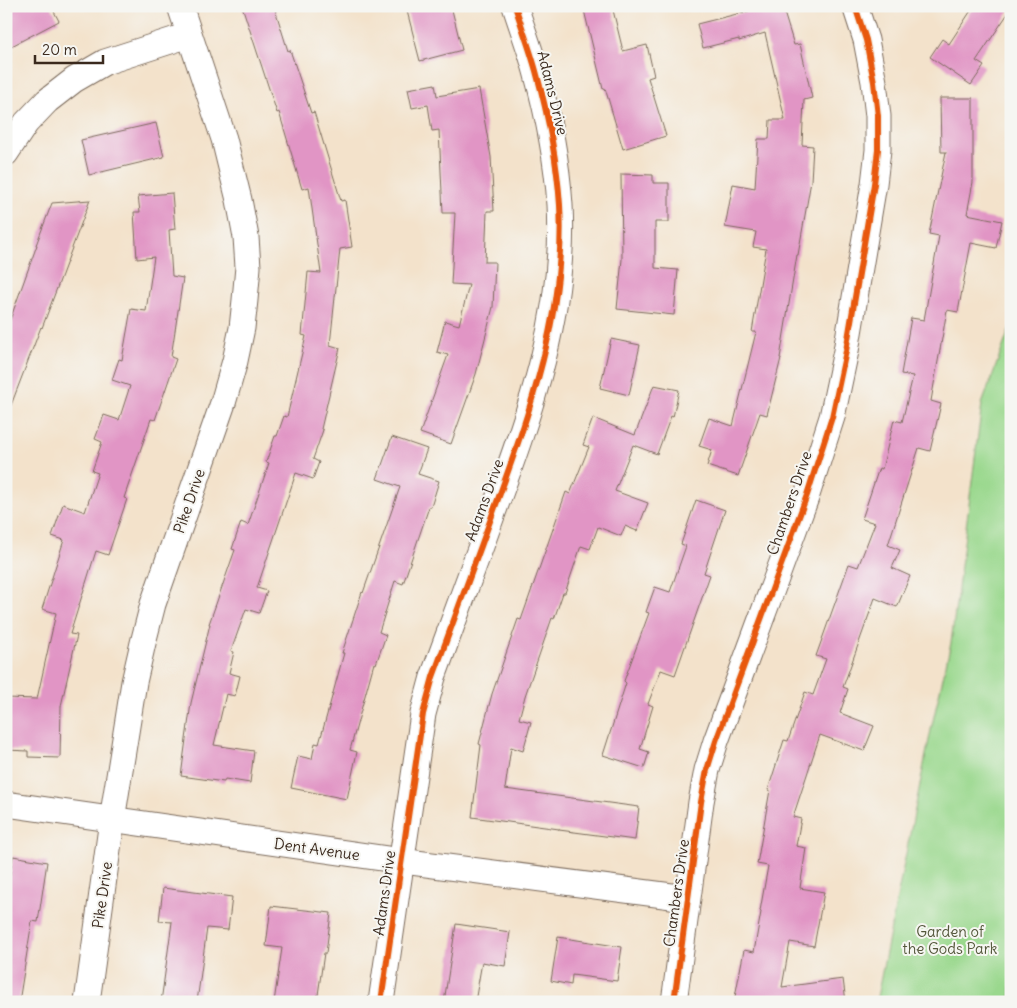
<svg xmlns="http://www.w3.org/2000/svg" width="1017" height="1008" viewBox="0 0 1017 1008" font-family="Delius,sans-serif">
	<rect width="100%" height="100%" fill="#f6f6f2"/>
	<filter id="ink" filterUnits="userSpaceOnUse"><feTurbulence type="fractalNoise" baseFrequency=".02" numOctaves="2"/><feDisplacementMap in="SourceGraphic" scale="10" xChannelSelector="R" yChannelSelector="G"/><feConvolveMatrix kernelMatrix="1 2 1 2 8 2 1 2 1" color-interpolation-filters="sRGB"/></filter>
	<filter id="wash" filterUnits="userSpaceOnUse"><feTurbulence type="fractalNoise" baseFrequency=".0096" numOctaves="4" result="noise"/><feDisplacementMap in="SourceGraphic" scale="20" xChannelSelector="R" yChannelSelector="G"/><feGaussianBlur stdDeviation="1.12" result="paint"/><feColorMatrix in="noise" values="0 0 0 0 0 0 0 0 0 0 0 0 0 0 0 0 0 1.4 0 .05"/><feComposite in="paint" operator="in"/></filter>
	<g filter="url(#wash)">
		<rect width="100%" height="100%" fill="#f3e2cb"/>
		<polygon fill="#9ad88d" stroke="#6a8156" points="1011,325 1011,1002 876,1002 932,725 951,643 982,404"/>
		<g id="blocks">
			<g fill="#e195c5">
				<polygon points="6,6 51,6 59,21 6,49"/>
				<polygon points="242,6 274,6 288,51 290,50 311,113 314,112 341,201 345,200 352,247 340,249 330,345 340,348 321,429 323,430 313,459 319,462 313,479 296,473 257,588 267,591 259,613 246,609 231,651 234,652 229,673 240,676 235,696 226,694 214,745 254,751 250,783 225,779 224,782 181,776 191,703 210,624 209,624 235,550 232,549 241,522 248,525 269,463 266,462 275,436 277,436 284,416 287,417 306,336 302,335 308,272 321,273 309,187 302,189 279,112 277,113"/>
				<polygon points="425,6 451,6 462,50 420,61 407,11"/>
				<polygon points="583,6 612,6 623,51 647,45 654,76 648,78 666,136 623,149 605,88 603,89"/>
				<polygon points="748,6 782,6 794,45 800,44 812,98 804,100 802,145 813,146 811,181 798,255 797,255 780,358 781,358 767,415 760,413 738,476 707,466 712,450 699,446 709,418 733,426 756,332 752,332 766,249 753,247 756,232 725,227 733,184 755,188 758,139 769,139 770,120 785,120 765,33 739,41 739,39 703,48 697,24 749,11"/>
				<polygon points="974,6 1011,6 1011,9 976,61 984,66 971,85 930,57 942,39 949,44"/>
				<polygon points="435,84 437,96 479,89 491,157 494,211 487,211 485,262 495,262 493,307 476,374 451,444 420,433 448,355 437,352 445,321 459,325 469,285 451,284 455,213 443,213 439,130 432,131 428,105 412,108 408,89"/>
				<polygon points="940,98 973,98 973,182 967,214 1002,221 996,248 971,243 958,312 947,310 931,401 941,404 930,451 919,448 888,545 900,550 892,568 910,576 897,607 875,598 843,687 848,689 840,713 874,726 864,751 820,735 793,817 801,819 796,846 806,848 800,888 824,892 814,946 790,942 782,987 843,979 846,1002 734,1002 744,950 754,952 761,912 760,911 768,866 757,864 770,790 768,790 784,740 788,741 805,692 813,695 826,659 816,656 849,564 858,567 875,523 862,519 879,468 882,469 894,420 902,422 913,376 901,374 911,318 924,320 939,236 929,234 946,152 941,152"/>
				<polygon points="156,123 164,157 89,175 81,140"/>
				<polygon points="621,174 653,175 653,183 669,183 669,222 655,222 655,268 678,270 674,315 617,309 622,259"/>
				<polygon points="172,193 175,229 169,230 172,276 183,278 171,357 176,359 155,420 151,419 124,498 127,499 108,555 96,551 70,634 77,635 61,706 60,758 28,757 28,751 6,750 6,698 37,699 56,613 42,609 64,540 52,536 63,504 85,512 98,473 92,471 102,442 95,439 104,415 119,420 130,386 112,380 119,359 122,360 131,309 146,311 154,257 137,259 134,212 140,212 138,196"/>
				<polygon points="90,200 42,328 41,327 8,413 6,413 6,331 37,245 36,245 52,203"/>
				<polygon points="611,339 640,345 629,395 600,388"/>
				<polygon points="654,385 679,390 673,417 671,416 657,454 633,445 615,491 648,503 637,531 625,526 621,536 598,527 590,549 581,546 565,593 563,593 554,619 552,618 525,696 519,719 531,722 523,751 511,747 505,789 639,807 635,840 559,830 559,829 472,817 481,745 479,744 492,694 518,619 521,620 566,492 570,494 589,447 583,445 593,418 635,435"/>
				<polygon points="392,437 427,449 418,474 439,481 431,507 429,507 403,584 395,581 379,632 386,635 376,664 374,663 350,750 357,752 347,799 291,788 298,756 312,759 315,743 319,744 344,653 342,653 362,592 363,593 400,487 377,479"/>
				<polygon points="696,500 725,510 704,573 710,575 675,675 661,670 648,704 653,706 640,749 649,752 644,768 603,755 626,683 624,681 649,613 646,612 655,587 670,592 686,546 681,544"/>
				<polygon points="13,856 47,862 38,922 32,921 19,1002 6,1002 6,895"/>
				<polygon points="163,888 232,897 228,930 207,928 197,1002 161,1002 172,922 159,921"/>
				<polygon points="271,906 331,913 326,953 324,953 317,1002 274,1002 282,948 266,946"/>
				<polygon points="456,924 510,932 505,966 482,962 475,1002 444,1002"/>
				<polygon points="558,937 622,947 617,981 572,975 571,985 551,981"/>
			</g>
		</g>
	</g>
	<g filter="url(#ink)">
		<use href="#blocks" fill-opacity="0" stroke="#7b6a5b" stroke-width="1"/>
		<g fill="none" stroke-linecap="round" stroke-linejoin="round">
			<defs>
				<g id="minor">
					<polyline points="6,153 26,123 47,101 74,80 105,62 189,35"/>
					<polyline points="6,804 402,861 687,898"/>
					<polyline points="87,1002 112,820 134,682 143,643 153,604 223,403 235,361 242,328 245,300 248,267 246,237 239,200 224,139 180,6"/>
					<path d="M 381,1002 L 423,714 L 433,677 C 453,622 474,566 494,510 C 530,412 566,311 560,205 C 557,160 548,115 536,71 C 530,49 522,28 515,6"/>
					<polyline points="674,1002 701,802 707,770 716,741 807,495 832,417 846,351 874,184 878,150 878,116 874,82 866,40 855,6"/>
				</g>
			</defs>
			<use href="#minor" stroke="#7b6a5b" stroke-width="27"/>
			<use href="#minor" stroke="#fff" stroke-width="25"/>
			<defs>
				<g id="cycleway">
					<path d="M 381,1002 L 423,714 L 433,677 C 453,622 474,566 494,510 C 530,412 566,311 560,205 C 557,160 548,115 536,71 C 530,49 522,28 515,6"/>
					<polyline points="674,1002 701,802 707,770 716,741 807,495 832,417 846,351 874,184 878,150 878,116 874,82 866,40 855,6"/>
				</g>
			</defs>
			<use href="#cycleway" stroke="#f6f6f2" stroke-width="9"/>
			<use href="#cycleway" stroke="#e8590c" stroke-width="6"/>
		</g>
	</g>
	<g text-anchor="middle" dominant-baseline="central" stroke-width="4" stroke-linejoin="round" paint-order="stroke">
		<g font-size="15" fill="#3b2a1e" stroke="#f6f6f2">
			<text transform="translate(553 93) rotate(76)">Adams Drive</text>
			<text transform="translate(484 500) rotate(-70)">Adams Drive</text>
			<text transform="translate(189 501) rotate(-71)">Pike Drive</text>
			<text transform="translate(789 503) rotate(-71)">Chambers Drive</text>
			<text transform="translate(317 849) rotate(8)">Dent Avenue</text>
			<text transform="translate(384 893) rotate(-82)">Adams Drive</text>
			<text transform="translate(676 893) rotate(-82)">Chambers Drive</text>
			<text transform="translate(102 895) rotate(-82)">Pike Drive</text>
		</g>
		<g font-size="15" fill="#53563a" stroke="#f6f6f2">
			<text x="950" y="931">Garden of<tspan x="950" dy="17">the Gods Park</tspan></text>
		</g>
	</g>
	<rect width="1017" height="1008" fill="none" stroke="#f6f6f2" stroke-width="25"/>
	<path d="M35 55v8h68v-8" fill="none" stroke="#3b2a1e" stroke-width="2.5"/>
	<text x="42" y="55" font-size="15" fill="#3b2a1e" stroke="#f6f6f2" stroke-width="4" paint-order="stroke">20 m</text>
</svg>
